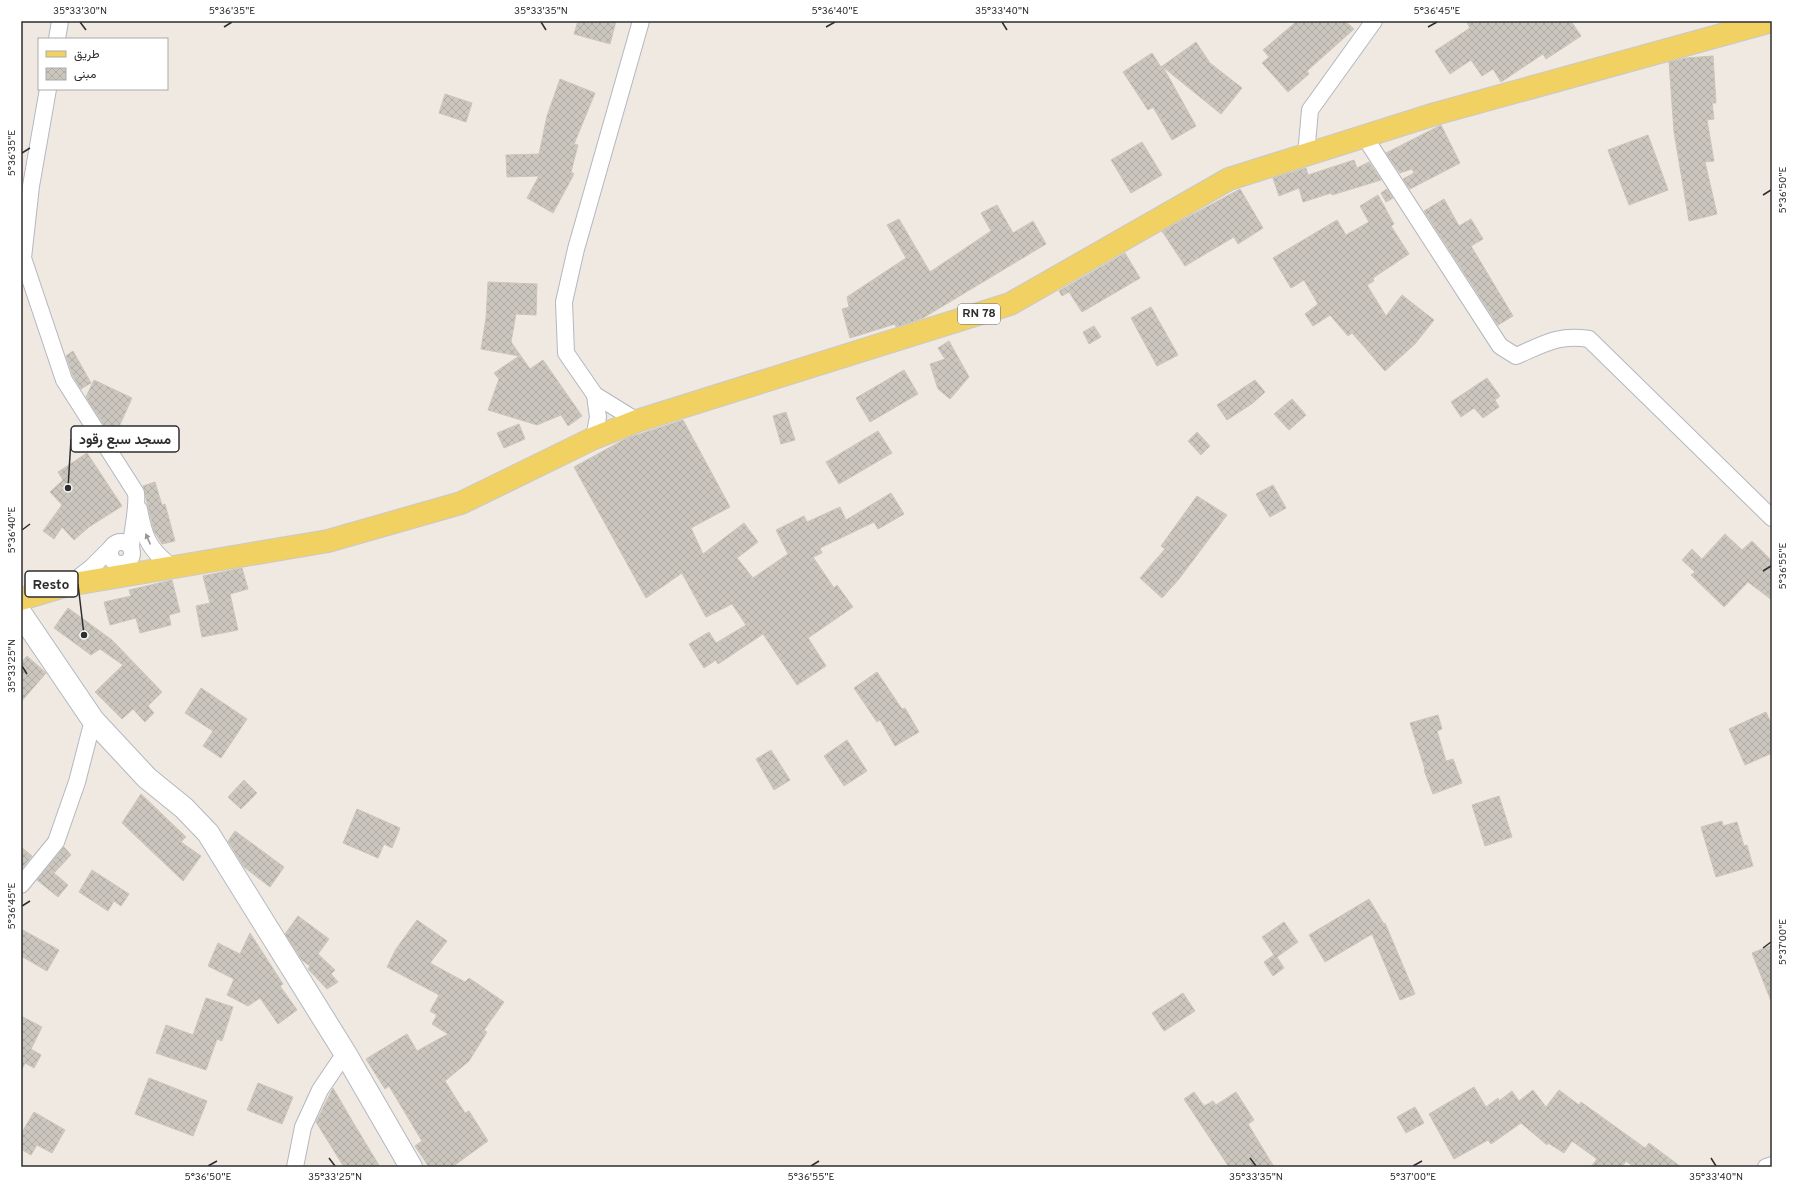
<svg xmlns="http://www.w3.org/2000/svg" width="1793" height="1188" viewBox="0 0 1793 1188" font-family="Overpass,Vazirmatn,sans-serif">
	<defs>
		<pattern id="building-cross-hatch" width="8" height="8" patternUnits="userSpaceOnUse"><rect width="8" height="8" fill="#cbc7bf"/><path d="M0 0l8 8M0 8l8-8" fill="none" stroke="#afaba4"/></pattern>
	</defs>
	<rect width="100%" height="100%" fill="#efe9e1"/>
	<g fill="url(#building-cross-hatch)" stroke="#cbc5ba">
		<polygon points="578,21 616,21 610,44 574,34"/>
		<polygon points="1297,21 1345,21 1354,29 1307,71 1309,74 1288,92 1262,63 1269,57 1263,50"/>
		<polygon points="1466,21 1571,21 1581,36 1546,59 1543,54 1501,82 1493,69 1482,76 1471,60 1450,74 1435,51 1470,28"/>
		<polygon points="1196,42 1210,63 1242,88 1221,114 1163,67 1196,126 1172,140 1153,107 1148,110 1123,72 1152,53 1161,67"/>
		<polygon points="1713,56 1716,103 1712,103 1714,119 1707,120 1714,161 1705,162 1717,214 1689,221 1674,132 1669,62 1686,58"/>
		<polygon points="560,79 595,93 574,144 578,145 571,172 574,174 553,213 527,198 539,176 507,177 506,155 539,154 547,116"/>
		<polygon points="445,94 472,103 466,122 439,113"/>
		<polygon points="1441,125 1460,163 1410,189 1403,179 1414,173 1412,169 1400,173 1386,153"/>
		<polygon points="1648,135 1668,190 1629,205 1608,150"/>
		<polygon points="1142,142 1162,175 1131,193 1111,160"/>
		<polygon points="1354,160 1357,168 1369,162 1381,180 1332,195 1331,193 1303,202 1299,188 1279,196 1273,178 1306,168 1308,175"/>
		<polygon points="1240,189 1263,228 1238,244 1234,237 1185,266 1162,231"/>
		<polygon points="1387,189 1393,198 1386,202 1381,193"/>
		<polygon points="1378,195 1394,224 1391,226 1409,254 1373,278 1374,281 1367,285 1386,316 1402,295 1434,320 1415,344 1385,371 1352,333 1348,336 1330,315 1313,326 1305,314 1318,304 1304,280 1291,288 1273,258 1337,220 1346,235 1369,222 1360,206"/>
		<polygon points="1444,199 1459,226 1471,219 1483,239 1471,246 1513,316 1498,325 1424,211"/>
		<polygon points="997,205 1013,233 1033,221 1046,244 923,318 896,327 895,324 850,338 842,309 849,307 847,297 906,258 887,225 899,219 930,272 991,231 981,213"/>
		<polygon points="1125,253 1140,278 1082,312 1069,292 1062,296 1059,291"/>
		<polygon points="488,282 537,284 536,315 516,314 511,342 530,369 543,360 582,416 568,426 561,415 537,425 488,410 499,379 494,373 519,356 481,349 486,318"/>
		<polygon points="1151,307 1178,355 1157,366 1131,318"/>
		<polygon points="1094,326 1101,337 1089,344 1083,332"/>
		<polygon points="949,341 969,377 950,399 938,389 930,364 945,359 938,348"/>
		<polygon points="73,351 91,383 81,389 73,376 66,356"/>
		<polygon points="904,370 918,394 870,422 856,398"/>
		<polygon points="1487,378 1500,396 1495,400 1499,407 1483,418 1474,408 1461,417 1451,402"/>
		<polygon points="94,380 132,398 117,431 104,425 86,397"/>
		<polygon points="1255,380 1265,392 1253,403 1227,420 1217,405"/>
		<polygon points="1292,399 1306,415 1289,430 1274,414"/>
		<polygon points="786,412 795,440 781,444 773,416"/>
		<polygon points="683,420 730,507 691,528 703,554 744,523 758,542 737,558 753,578 788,554 776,530 804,516 807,522 840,507 846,520 891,493 904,514 878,529 874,522 820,548 822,553 813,557 834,588 837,585 853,607 808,638 826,666 797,685 763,634 718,664 716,660 704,668 689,644 709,632 716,643 746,625 732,604 706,617 682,573 646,598 574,467 627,438"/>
		<polygon points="519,424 525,439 504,448 497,433"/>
		<polygon points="878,431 892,453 839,484 826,462"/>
		<polygon points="1197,432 1210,446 1201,455 1188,441"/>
		<polygon points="87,453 122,506 89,527 74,540 62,527 54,539 43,531 62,505 50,492 63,480 58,472"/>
		<polygon points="155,482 162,505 165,504 175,541 162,544 154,531 143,486"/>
		<polygon points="1273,485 1286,508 1270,517 1256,494"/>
		<polygon points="1197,496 1227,515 1179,579 1162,598 1140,578 1165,549 1161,546"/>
		<polygon points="1725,534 1742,550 1752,541 1772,561 1772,600 1748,582 1724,607 1691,575 1695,572 1682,560 1692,549 1702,559"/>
		<polygon points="242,568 248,589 230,594 238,630 202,637 196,606 210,603 203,576"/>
		<polygon points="172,580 180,612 169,615 171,625 140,633 136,618 110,625 104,602 131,596 129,590"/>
		<polygon points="68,608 112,640 162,692 148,706 154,713 145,722 133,709 122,719 95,692 123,665 100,649 91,655 54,628"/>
		<polygon points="27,656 46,673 21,702 21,663"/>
		<polygon points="877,672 902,709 905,708 919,732 895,746 880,720 877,722 854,688"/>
		<polygon points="201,688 247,719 221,758 203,746 213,731 185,713"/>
		<polygon points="1766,712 1772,726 1772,753 1745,765 1729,729"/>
		<polygon points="1438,715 1442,729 1437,731 1446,761 1453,759 1462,783 1433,794 1424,770 1425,769 1410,723"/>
		<polygon points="847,740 867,771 844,786 824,756"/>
		<polygon points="771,750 790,780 774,790 756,759"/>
		<polygon points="244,780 257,793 241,809 228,797"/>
		<polygon points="141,794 186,837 181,842 201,856 183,881 122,823"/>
		<polygon points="1499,796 1512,837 1485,846 1472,805"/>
		<polygon points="357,809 400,828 392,848 384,844 378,858 343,843"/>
		<polygon points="1722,821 1723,826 1737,822 1744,846 1747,845 1753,866 1716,877 1701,827"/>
		<polygon points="235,831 284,867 270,887 244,867 228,841"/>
		<polygon points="21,847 32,856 22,868 21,867"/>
		<polygon points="64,847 71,855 54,873 68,885 58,897 37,880"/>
		<polygon points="92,870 129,894 121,906 114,901 108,911 79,892"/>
		<polygon points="1369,899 1384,924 1385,923 1415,994 1400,1000 1372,934 1325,962 1309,935"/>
		<polygon points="298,916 329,939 318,954 335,970 331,974 338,982 327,989 308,969 310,966 302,960 285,934"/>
		<polygon points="417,920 447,941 430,963 465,982 469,978 504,1002 484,1030 487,1032 469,1061 445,1081 465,1113 469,1111 488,1141 452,1167 429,1167 415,1146 422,1141 389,1086 385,1089 366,1059 407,1034 417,1051 448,1034 432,1024 437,1015 430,1011 439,995 387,967 396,949"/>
		<polygon points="1284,922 1298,942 1277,957 1284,968 1273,976 1264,962 1274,955 1262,937"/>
		<polygon points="21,929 59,950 47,971 21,956"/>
		<polygon points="250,933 283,984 280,986 297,1010 278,1024 260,998 248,1006 227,995 234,979 208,966 218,943 240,954"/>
		<polygon points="1772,945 1772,1001 1771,1001 1752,953"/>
		<polygon points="1183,993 1195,1011 1164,1031 1152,1013"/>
		<polygon points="206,998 233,1007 222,1041 217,1039 206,1070 156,1053 166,1025 193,1035"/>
		<polygon points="21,1016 42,1027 31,1049 41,1055 34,1068 25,1063 21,1071"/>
		<polygon points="149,1078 207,1101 193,1136 135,1114"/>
		<polygon points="258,1083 293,1097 282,1124 247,1110"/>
		<polygon points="1474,1087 1486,1107 1498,1098 1499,1101 1512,1091 1519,1101 1533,1090 1546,1107 1559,1090 1579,1105 1581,1102 1645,1148 1649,1143 1681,1167 1634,1167 1626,1161 1622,1167 1591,1167 1597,1159 1572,1141 1564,1153 1548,1143 1547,1145 1521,1123 1491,1144 1488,1140 1454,1159 1429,1114"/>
		<polygon points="333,1088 354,1124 380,1167 344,1167 316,1122"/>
		<polygon points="1194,1092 1204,1106 1213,1101 1216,1105 1236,1092 1254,1120 1248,1124 1274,1167 1229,1167 1184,1099"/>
		<polygon points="1415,1107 1424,1123 1406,1133 1397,1117"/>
		<polygon points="34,1112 65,1130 52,1153 37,1145 31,1155 21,1149 21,1134"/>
	</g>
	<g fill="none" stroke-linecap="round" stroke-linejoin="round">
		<defs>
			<g id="street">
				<polyline points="57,39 60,21"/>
				<path d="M 48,89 L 31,186 L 23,258 L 64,380 L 136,493 C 138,508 132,531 131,547"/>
				<path d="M 1364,136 L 1500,346 L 1516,356 C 1544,344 1558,334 1589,339 L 1772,518"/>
				<polyline points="1306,155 1310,110 1374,21"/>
				<polyline points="637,421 595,395 566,353 564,302 576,249 641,21"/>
				<polyline points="594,438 598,417 595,395"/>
				<path d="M 139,509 C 144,536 148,549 171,566"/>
				<circle cx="121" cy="553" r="11"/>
				<polyline points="70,584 92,567 111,548"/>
				<polyline points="21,885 56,842 77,782 93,720"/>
				<polyline points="295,1167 303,1127 320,1090 345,1053"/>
				<polyline points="1766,1167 1772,1165"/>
			</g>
			<polyline id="secondary" points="21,614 93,720 147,778 184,808 208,833 345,1053 411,1167"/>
			<polyline id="primary" points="21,599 68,585 328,541 461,503 594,438 637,421 1010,304 1229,179 1435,114 1772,21"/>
		</defs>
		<use href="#street" stroke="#b4b7c1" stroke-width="18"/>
		<use href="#secondary" stroke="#b4b7c1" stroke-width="24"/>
		<use href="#primary" stroke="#c9c9c9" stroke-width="24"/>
		<use href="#street" stroke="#fff" stroke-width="16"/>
		<use href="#secondary" stroke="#fff" stroke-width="22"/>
		<use href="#primary" stroke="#f2d163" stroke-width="22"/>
	</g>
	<defs><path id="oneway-solid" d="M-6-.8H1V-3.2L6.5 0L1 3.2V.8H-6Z"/></defs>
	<use fill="#969696" href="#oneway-solid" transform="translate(148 539) rotate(-114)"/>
	<path fill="none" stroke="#2e2e2e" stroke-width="1.5" d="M 80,22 L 86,30M 541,22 L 546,30M 1002,22 L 1007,30M 224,27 L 232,22M 826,27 L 835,22M 1428,27 L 1437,22M 22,153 L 30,148M 1763,195 L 1771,190M 22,530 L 30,524M 1763,571 L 1771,566M 22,666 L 27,674M 22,906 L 30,901M 1763,948 L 1771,942M 329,1158 L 335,1166M 1250,1158 L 1256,1166M 1711,1158 L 1716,1166M 208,1166 L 217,1161M 811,1166 L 819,1161M 1413,1166 L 1422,1161"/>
	<g text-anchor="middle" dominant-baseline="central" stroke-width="3.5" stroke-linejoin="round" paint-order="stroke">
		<rect fill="#fff" stroke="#6d6d6d" stroke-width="1" x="958" y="304" width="42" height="20" rx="3"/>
		<g font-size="12" font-weight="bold" fill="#2e2e2e">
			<text x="979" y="314">RN 78</text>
		</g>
	</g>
	<path fill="none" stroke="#2e2e2e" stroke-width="1.5" d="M68 488L71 439M84 635L78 584"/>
	<g fill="#2e2e2e" stroke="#fff" stroke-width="1.5">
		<circle cx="68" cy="488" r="4"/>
		<circle cx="84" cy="635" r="4"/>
	</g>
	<g fill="#fff" stroke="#2e2e2e" stroke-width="1.5">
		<rect x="71" y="426" width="108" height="26" rx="4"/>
		<rect x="25" y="571" width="53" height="26" rx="4"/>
	</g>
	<g font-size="14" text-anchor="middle" font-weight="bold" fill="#2e2e2e">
		<text x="125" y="444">مسجد سبع رقود</text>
		<text x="51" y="589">Resto</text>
	</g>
	<rect width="1793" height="1188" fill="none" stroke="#ffffff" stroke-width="44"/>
	<rect x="38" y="38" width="130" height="52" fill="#ffffff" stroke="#ababab"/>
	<rect x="46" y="51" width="20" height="6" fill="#f2d163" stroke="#ababab"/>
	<text x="74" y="58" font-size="12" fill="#2e2e2e">طريق</text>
	<rect x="46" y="68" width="20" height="12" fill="url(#building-cross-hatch)" stroke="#ababab"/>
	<text x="74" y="78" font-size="12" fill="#2e2e2e">مبنى</text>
	<rect x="22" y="22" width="1749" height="1144" fill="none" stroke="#2e2e2e" stroke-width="1.5"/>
	<g font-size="10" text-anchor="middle" fill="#2e2e2e">
		<text x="80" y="14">35°33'30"N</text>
		<text x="232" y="14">5°36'35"E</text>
		<text x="541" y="14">35°33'35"N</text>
		<text x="835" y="14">5°36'40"E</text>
		<text x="1002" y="14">35°33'40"N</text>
		<text x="1437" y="14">5°36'45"E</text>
		<text transform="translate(11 153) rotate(-90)" y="4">5°36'35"E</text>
		<text transform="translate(1782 190) rotate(-90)" y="4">5°36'50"E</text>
		<text transform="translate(11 530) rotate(-90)" y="4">5°36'40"E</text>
		<text transform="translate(1782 566) rotate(-90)" y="4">5°36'55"E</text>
		<text transform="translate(11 666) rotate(-90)" y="4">35°33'25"N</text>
		<text transform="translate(11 906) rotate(-90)" y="4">5°36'45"E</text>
		<text transform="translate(1782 942) rotate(-90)" y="4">5°37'00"E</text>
		<text x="208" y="1180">5°36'50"E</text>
		<text x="335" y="1180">35°33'25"N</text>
		<text x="811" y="1180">5°36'55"E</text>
		<text x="1256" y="1180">35°33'35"N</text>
		<text x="1413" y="1180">5°37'00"E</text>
		<text x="1716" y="1180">35°33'40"N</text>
	</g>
</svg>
